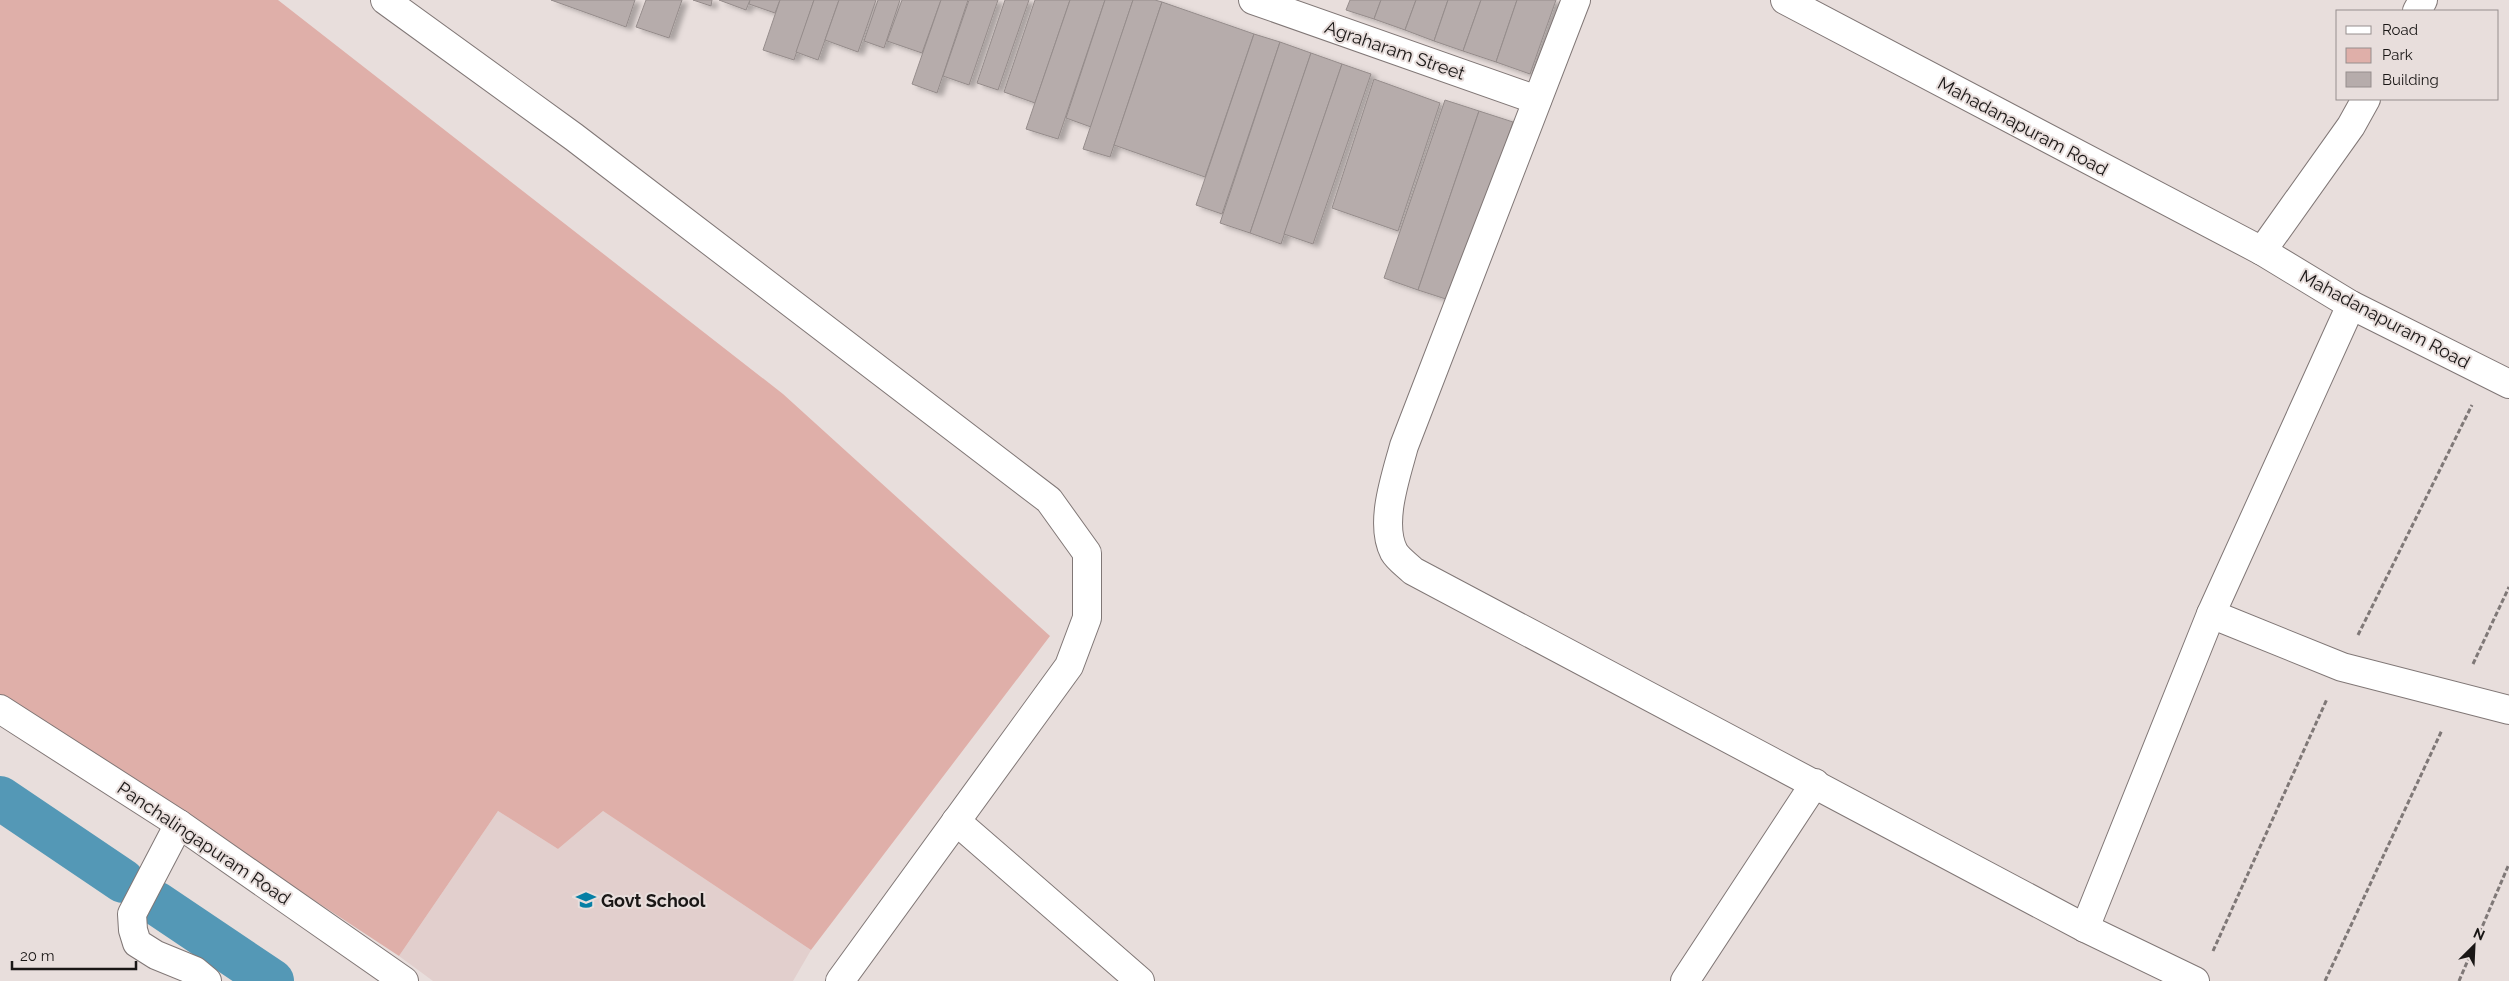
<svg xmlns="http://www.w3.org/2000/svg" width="2509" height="981" viewBox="0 0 2509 981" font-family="Raleway,sans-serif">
	<defs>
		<filter id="shadow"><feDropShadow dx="5.5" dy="3" stdDeviation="2.5" flood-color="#0004"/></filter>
	</defs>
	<rect width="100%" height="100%" fill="#e8dedc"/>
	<polygon fill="#e2cfcd" points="498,811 558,849 603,811 811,950 793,981 433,981 399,956"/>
	<polygon fill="#dfafa9" points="0,0 278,0 783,394 1050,636 811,950 603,811 558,849 498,811 399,956 0,694"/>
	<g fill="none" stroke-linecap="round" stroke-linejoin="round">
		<g stroke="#5498b6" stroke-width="44">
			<polyline points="0,798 123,881"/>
			<polyline points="156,903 272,981"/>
		</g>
	</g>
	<g fill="#b6acab" stroke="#958c8b" filter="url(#shadow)">
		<polygon points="551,0 635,0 626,27"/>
		<polygon points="646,0 682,0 669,38 636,27"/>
		<polygon points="693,0 712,0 711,6"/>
		<polygon points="719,0 750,0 746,10"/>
		<polygon points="750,0 780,0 775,13 749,4"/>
		<polygon points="780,0 814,0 794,60 763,50"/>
		<polygon points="814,0 839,0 818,60 796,52"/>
		<polygon points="839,0 876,0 858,52 825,40"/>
		<polygon points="878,0 900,0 884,48 864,41"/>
		<polygon points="902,0 941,0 922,53 887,41"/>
		<polygon points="941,0 968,0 937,93 912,84"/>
		<polygon points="969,0 998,0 969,85 943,76"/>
		<polygon points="1005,0 1029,0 998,90 977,83"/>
		<polygon points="1035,0 1070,0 1035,103 1004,92"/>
		<polygon points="1070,0 1105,0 1058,139 1026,129"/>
		<polygon points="1105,0 1133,0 1091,127 1066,118"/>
		<polygon points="1133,0 1155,0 1162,2 1110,157 1083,149"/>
		<polygon points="1350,0 1381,0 1374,19 1346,10"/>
		<polygon points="1381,0 1416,0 1405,30 1374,19"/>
		<polygon points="1416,0 1448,0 1434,41 1405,30"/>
		<polygon points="1448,0 1481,0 1463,51 1434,41"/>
		<polygon points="1481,0 1517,0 1496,62 1463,51"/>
		<polygon points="1517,0 1556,0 1530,74 1496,62"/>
		<polygon points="1162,2 1254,34 1205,177 1114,145"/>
		<polygon points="1254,34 1280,42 1222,214 1196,205"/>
		<polygon points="1280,42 1311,53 1250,233 1220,223"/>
		<polygon points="1311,53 1342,64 1281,244 1250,233"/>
		<polygon points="1342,64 1371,74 1313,244 1284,234"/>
		<polygon points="1374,79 1440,103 1398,231 1332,208"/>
		<polygon points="1445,100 1479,111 1418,290 1384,278"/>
		<polygon points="1479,111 1513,122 1452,301 1418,290"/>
	</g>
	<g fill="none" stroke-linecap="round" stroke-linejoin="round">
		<defs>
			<g id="street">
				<polyline points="385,0 574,137 1049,500 1087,553 1087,618 1069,666 840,981"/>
				<polyline points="1253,0 1537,100"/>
				<path d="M 1576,0 L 1404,446 C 1396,476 1379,523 1394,552 C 1398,559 1407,565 1413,571 L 2085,928 L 2195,981"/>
				<polyline points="1785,0 2262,251"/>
				<polyline points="2417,11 2423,0"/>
				<polyline points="2366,99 2351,126 2262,251 2351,305 2509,384"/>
				<polyline points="2211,614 2342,667 2509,710"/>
				<polyline points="956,821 1140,981"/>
				<polyline points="179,824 132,914 133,930 137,943 156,955 195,971 207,981"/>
				<polyline points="2085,928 2211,614 2351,305"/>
				<polyline points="1685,981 1815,783"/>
			</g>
			<polyline id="secondary" points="0,709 179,824 404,981"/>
		</defs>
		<use href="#street" stroke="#807776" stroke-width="30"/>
		<use href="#secondary" stroke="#807776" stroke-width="30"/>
		<g stroke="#7f7877" stroke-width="3" stroke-dasharray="5 2.5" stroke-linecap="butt">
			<polyline points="2358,635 2472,405"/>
			<polyline points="2473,664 2509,587"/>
			<polyline points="2213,951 2327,699"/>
			<polyline points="2325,981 2442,730"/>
			<polyline points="2459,981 2509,864"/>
		</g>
		<use href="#street" stroke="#fff" stroke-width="28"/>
		<use href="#secondary" stroke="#fff" stroke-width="28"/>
	</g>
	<defs>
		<symbol id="school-bare" viewBox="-9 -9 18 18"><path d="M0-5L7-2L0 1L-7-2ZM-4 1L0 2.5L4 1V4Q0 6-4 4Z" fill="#067fa5" stroke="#e8dedc" stroke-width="2.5" paint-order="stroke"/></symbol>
	</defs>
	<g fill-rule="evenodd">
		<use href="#school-bare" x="572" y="886" width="28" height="28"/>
	</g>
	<g text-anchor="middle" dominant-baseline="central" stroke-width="4" stroke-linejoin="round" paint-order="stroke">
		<g font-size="18" fill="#1a1716" stroke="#e8dedc">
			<text transform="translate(1395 50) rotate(19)">Agraharam Street</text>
			<text transform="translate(2023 126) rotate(28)">Mahadanapuram Road</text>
			<text transform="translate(2385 319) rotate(28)">Mahadanapuram Road</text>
			<text transform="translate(204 843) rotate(34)">Panchalingapuram Road</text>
		</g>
		<g font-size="18" font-weight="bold" fill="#1a1716" stroke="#e8dedc" text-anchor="start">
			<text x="601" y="900">Govt School</text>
		</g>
	</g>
	<rect x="2336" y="10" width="162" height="90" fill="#e8dedc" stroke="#968e8d"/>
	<rect x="2346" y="26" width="25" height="8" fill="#ffffff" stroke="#968e8d"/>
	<text x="2382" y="35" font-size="15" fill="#1a1716">Road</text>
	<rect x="2346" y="48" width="25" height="15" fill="#dfafa9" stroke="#968e8d"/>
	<text x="2382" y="60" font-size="15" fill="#1a1716">Park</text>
	<rect x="2346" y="72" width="25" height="15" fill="#b6acab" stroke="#968e8d"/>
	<text x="2382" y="85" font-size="15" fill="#1a1716">Building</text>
	<g transform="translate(2474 946) rotate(24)" stroke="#e8dedc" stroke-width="4" paint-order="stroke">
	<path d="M0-4L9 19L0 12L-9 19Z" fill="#1a1716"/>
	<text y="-8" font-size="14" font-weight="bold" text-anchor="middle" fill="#1a1716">N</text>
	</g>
	<path d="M12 961v8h124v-8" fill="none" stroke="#1a1716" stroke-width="2.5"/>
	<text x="20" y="961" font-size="15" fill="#1a1716" stroke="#e8dedc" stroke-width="4" paint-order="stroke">20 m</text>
</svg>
